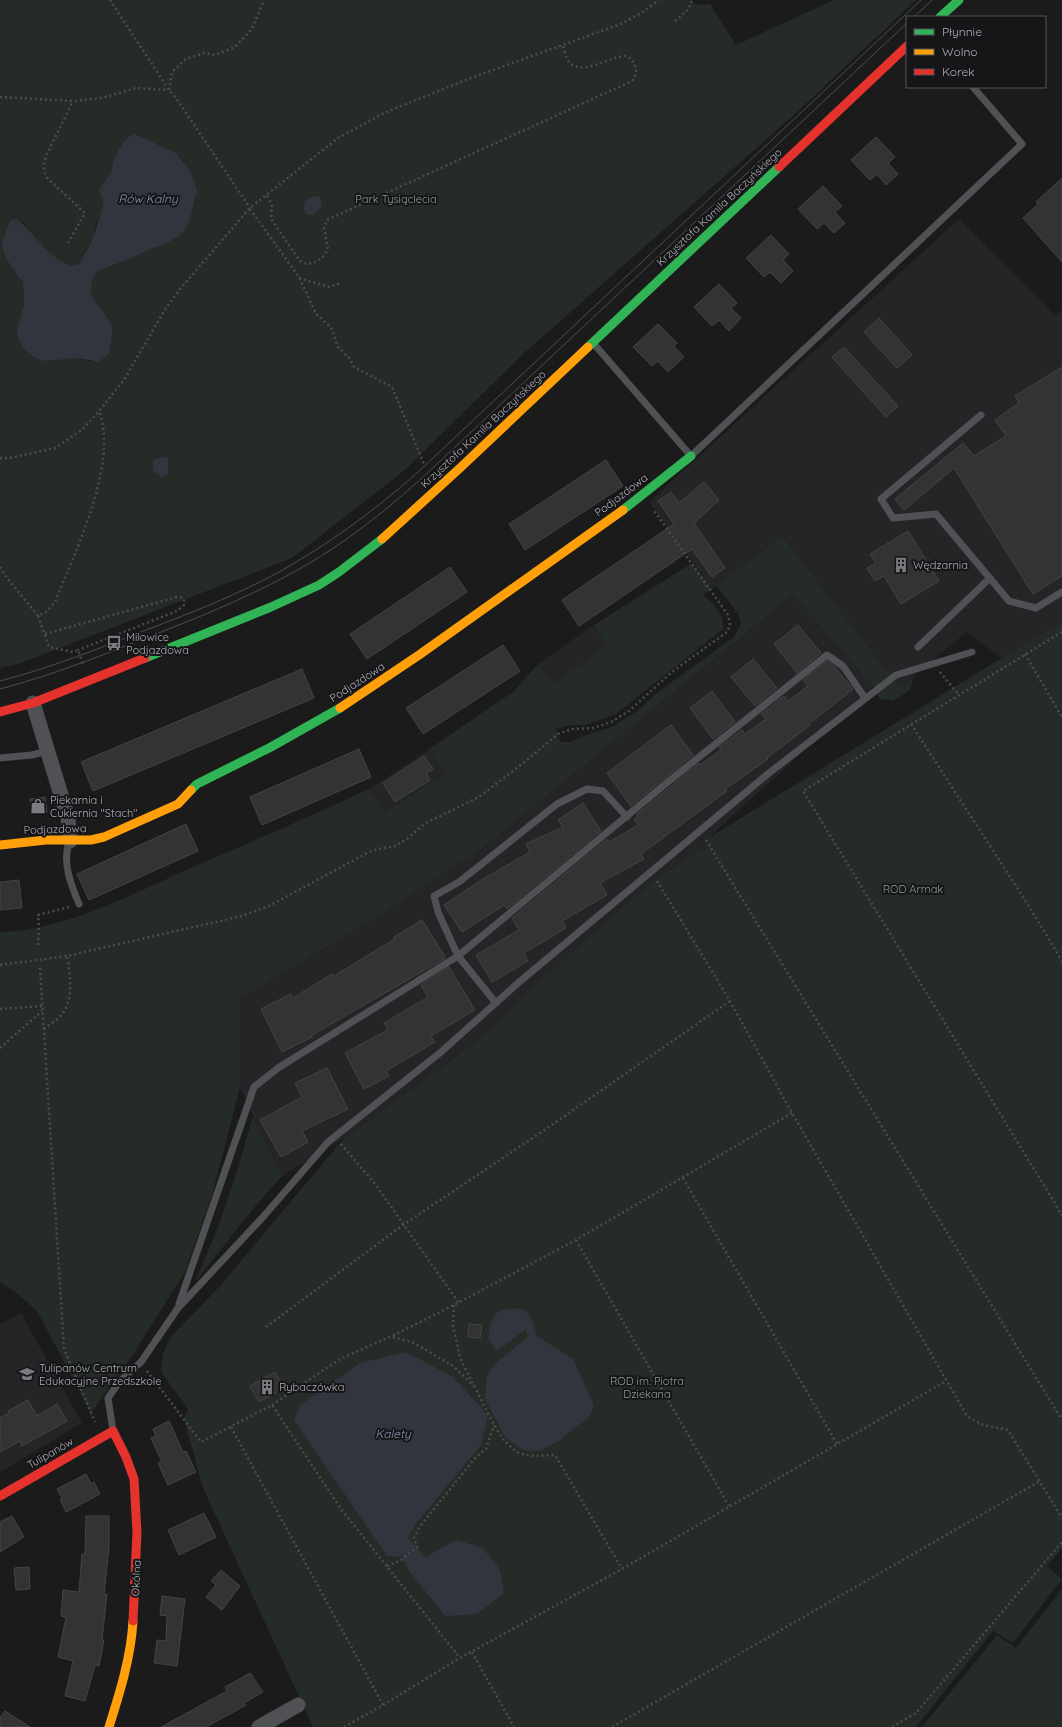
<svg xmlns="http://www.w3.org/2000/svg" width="1062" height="1727" viewBox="0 0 1062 1727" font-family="Quicksand,sans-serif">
	<rect width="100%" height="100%" fill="#1b1b1b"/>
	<g fill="#252527">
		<polygon points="959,219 1046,305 1054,316 1062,310 1062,621 1002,659 967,632 900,687 782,535 757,556 712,589 649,502"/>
		<polygon points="793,595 873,687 710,837 708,843 656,879 476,1042 344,1138 282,1176 240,1088 240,999 379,916 478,852"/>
		<polygon points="594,625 608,646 553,683 538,664"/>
		<polygon points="428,750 445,773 385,812 369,789"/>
		<polygon points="21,1313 82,1423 0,1472 0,1324"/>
	</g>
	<g fill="#252b27" fill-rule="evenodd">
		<path d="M 0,0 L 687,0 L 699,5 L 710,4 L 736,45 L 834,0 L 916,0 L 797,112 L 522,355 L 405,470 L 292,558 L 21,663 L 0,668 ZM 133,133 L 176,153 L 184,161 L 189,168 L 195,199 L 191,209 L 164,245 L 153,248 L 132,258 L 98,271 L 92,280 L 91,292 L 96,303 L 110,321 L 113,330 L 110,343 L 93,362 L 77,358 L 67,358 L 24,306 L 23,282 L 2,242 L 10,221 L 23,222 C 30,231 56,262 65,265 C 70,266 76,266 80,263 L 82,256 L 89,247 L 94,236 L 96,224 L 102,213 L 103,202 L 104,182 L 111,172 L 113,161 L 118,150 L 125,140 Z"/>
		<path d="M 782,535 L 900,687 L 914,676 L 910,690 L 893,701 L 880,699 L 873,687 L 793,595 L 478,852 L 379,916 L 240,999 L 240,1088 L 212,1195 L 185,1272 L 132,1356 L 91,1413 L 37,1311 L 17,1293 L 0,1282 L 0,932 C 67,930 137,892 197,865 C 255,840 312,816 369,789 L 385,812 L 445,773 L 428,750 L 514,691 L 538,664 L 553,683 L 607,646 L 594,625 L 692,563 L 712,589 L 703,595 C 714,604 725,614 723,629 L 616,714 L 586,725 L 572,725 L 556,729 L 561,742 L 572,742 L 580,737 L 614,726 L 638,710 L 658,692 L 734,637 L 741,624 L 739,615 L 716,585 L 757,556 Z"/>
		<polygon points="1062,621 1062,1548 1047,1566 1062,1579 1013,1643 993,1631 916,1727 313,1727 203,1488 184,1419 188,1409 161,1372 163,1354 170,1338 221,1285 344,1138 476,1042 572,952 656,879 708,843 710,837"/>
		<polygon points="253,1116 282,1176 257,1204 195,1282 218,1227 236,1174"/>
		<polygon points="1062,1589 1062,1727 922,1727 997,1635 1016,1648"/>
	</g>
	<g fill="#32353e">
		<path d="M 133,133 L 176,153 L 189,168 L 197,190 L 189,222 L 183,233 L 164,245 L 153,248 L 132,258 L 98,271 L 92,280 L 91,292 L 96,303 L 110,321 L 113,330 L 109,353 L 99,362 L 77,358 L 44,361 L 34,357 L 25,350 L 19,340 L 17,329 L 24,306 L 23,282 L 9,263 L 4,253 L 2,242 L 10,221 L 16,219 C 32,227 59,276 80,263 C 82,257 85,253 89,247 C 92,242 104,207 103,202 C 103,198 100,194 99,190 L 111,172 L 113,161 L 118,150 L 125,140 Z"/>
		<path d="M 313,196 L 320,197 C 324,205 320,210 313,215 L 307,215 L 303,208 L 305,201 Z"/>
		<polygon points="162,457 167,457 169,462 168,467 169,474 161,477 153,471 153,460"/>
		<path d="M 521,1308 C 532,1315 534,1325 537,1336 L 573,1359 L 594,1405 L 590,1416 L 559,1441 L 540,1451 L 523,1450 L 505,1437 L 485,1399 L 487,1375 L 497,1362 L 528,1337 L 526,1329 L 497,1351 L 488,1339 C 493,1311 492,1311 521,1308 Z"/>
		<polygon points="406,1352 453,1377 488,1415 481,1445 415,1525 408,1538 426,1557 456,1540 483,1548 500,1570 504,1593 477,1614 445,1616 408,1569 402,1557 387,1556 294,1420 300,1405 360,1363"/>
	</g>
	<g fill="#333334" stroke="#444447">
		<polygon points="876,137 895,157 888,163 898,174 886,185 877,174 870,180 851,160"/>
		<polygon points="1062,178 1062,262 1023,218 1038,204 1036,202"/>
		<polygon points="823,186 842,206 835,212 845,223 834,233 824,223 817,229 798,209"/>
		<polygon points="771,235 789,254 783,260 793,271 781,283 770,272 764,277 746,258"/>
		<polygon points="719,284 737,303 731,308 741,318 729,331 719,320 712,326 694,307"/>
		<polygon points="879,318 912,355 897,368 864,332"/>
		<polygon points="658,324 677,343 674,346 684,357 668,372 658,361 652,366 633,347"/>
		<polygon points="844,347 898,406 886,417 832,357"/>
		<polygon points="1062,367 1062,576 1033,594 954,468 904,510 895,499 963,443 974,456 1006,436 995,420 1019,403 1015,396"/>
		<polygon points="606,460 623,486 525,550 509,524"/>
		<polygon points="704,482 719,500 694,523 725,568 712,577 692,549 579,626 562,600 674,524 658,501 671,492 679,503"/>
		<polygon points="908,531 939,581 901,604 884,576 875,581 867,568 876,563 870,554"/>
		<polygon points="450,567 467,592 367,659 350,634"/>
		<polygon points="798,625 821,653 797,673 774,644"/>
		<polygon points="503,645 520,671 423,734 406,708"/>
		<polygon points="753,659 777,688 755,706 731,677"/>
		<polygon points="827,661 833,665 853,689 809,724 810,725 767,758 768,759 725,789 727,791 641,854 644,859 600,883 607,895 562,921 566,928 524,953 528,961 492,982 476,955 519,930 512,918 607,839 609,842 638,825 634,819 638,816 637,814 699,763 700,765 721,750 719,747 742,730 745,734 766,719 761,714 784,696 788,701 808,686 803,680"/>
		<polygon points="302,669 314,698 93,791 81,762"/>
		<polygon points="712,691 735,722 713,739 690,708"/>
		<polygon points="671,725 693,755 631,806 607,773"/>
		<polygon points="359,749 371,777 262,825 250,797"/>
		<polygon points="424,756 433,769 426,773 430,780 395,802 383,783"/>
		<polygon points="45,797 47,812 32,814 30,799"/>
		<polygon points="583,803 601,831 507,909 504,905 462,932 444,905 483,879 530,852 526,844 563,827 558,820"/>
		<polygon points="186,824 198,851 89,900 77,874"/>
		<polygon points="19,880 22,908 0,910 0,882"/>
		<polygon points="422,920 445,957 444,959 312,1035 312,1037 282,1052 261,1009 291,994 293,998 332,974 334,976 395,939 394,937"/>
		<polygon points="449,967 475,1010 431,1036 435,1042 386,1071 389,1076 364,1089 345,1053 388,1030 384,1023 428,997 421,985"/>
		<polygon points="327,1068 348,1109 302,1131 308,1142 281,1157 260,1120 302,1097 295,1083"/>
		<polygon points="469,1324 482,1325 480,1338 468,1337"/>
		<polygon points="275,1372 284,1388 259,1402 250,1386"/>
		<polygon points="28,1400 37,1416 57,1404 67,1421 22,1446 20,1441 0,1452 0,1418 9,1413 8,1411"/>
		<polygon points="169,1421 183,1452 186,1451 196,1472 168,1485 158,1463 162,1462 151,1438 156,1436 153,1429"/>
		<polygon points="86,1474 91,1484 94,1482 100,1494 66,1512 60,1499 62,1498 57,1489"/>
		<polygon points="204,1513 216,1537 179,1555 168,1530"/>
		<polygon points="12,1516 24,1537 0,1552 0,1522"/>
		<polygon points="86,1516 109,1516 109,1547 104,1594 107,1594 102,1640 104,1640 99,1666 95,1665 85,1701 65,1696 73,1661 58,1657 66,1617 61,1616 63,1590 79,1592 82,1554 85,1554"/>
		<polygon points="29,1567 30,1589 16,1590 14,1568"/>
		<polygon points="221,1570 240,1586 222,1610 206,1597 216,1585 211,1581"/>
		<polygon points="162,1596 185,1599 177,1666 154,1663 157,1640 166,1641 167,1616 160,1615"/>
		<polygon points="250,1673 263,1692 244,1703 246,1705 206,1727 161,1727 227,1691 225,1687"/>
		<polygon points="5,1711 30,1727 0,1727 0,1718"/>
	</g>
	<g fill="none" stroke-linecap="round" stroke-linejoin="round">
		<g stroke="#4b4c4f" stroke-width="2.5" stroke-dasharray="2 3" stroke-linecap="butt">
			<polyline points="110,0 169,90 176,98 250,208"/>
			<polyline points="675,21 688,10 692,0"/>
			<polyline points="169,90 172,72 186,59 204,53 215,55 235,47 252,29 264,0"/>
			<polyline points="0,97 73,101 102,98 136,88 168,90"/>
			<path d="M 267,196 L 272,206 L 271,219 L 300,261 L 307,264 C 316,263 324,258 328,249 L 324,228 L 327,220 L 632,81 C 639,72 636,62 627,56 C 609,55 580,80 567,59 C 565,55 564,49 562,44"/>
			<polyline points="250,209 299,277 316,314 331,327 338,347 349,358 354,367 392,387 424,464"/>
			<path d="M 68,243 L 85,213 L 48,179 C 42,171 44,165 46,156 L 73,101"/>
			<polyline points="299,278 329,287 341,283"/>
			<polyline points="0,458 10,458 55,448 82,430 99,411 124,380 164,311 180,289 250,208 338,138 384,113 471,78 621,24 641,13 659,0"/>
			<path d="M 0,567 L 7,578 L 38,616 L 46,612 L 55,602 C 75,552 119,463 99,411"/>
			<polyline points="38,616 49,647 73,652 78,650 83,664"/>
			<polyline points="1062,632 803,791 1062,1215"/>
			<polyline points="45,634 177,597 180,597 184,599 184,605 177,611 78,650"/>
			<polyline points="1025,654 1062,717"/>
			<polyline points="940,672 959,695"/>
			<polyline points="911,724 1027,903 1062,961"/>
			<polyline points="706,840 1062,1420"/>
			<polyline points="657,881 730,1001 792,1113 967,1416 983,1425 1008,1430 1062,1518"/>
			<polyline points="38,945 39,928 38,915 69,907"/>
			<polyline points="0,965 67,956 242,916 271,905 369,852 382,848 395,846 407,839 424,824 479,797 522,764 558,734 572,729 594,728 611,722 629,711 672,672 727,632 730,625 728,615 653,509"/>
			<polyline points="40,968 64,1349 95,1422"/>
			<polyline points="0,1009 42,1006"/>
			<path d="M 44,1029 C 50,1024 59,1019 63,1013 C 74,997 70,974 67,956"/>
			<polyline points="0,1048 42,1011"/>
			<polyline points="341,1144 375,1184 459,1303"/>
			<polyline points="683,1178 837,1444"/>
			<polyline points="576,1240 729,1506"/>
			<polyline points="454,1305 453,1326 461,1360 494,1425 503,1439 516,1452 530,1456 555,1455 622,1569"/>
			<polyline points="266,1327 403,1225 543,1131 730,1001"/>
			<polyline points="393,1337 414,1343 453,1366 474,1386"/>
			<polyline points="147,1371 201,1442 272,1405 341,1509 460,1658"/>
			<polyline points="272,1405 340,1359 392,1336 454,1305 576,1240 792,1113"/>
			<polyline points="231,1427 383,1705"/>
			<polyline points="387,1566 400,1561 417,1547 414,1538 420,1526 477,1456 486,1449 494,1425"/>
			<polyline points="472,1652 514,1727"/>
			<polyline points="344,1727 383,1705 460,1658 622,1569 946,1381"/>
			<polyline points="612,1727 1040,1481"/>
			<polyline points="892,1727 916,1713 1062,1542"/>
		</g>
		<g stroke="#505154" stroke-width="7">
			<polyline points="594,344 691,456 1022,144 973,87"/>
			<polyline points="981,415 881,499 893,518 936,514 1009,601 1036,608 1062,592"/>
			<polyline points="918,647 990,578"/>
			<polyline points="0,758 32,755 48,751"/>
			<path d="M 69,843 C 62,862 71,885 79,904"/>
			<polyline points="496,1003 458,956 438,912 434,896 459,882 557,804 587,789 603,791 627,817"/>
			<polyline points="179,1304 254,1087 278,1068 458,956 669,781 827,655 843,666 865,698"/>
			<polyline points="113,1431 108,1398 120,1381 141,1362 178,1308 263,1217 328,1142 441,1052 518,983 769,773 896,675 972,652"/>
		</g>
		<g stroke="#505154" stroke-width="15">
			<polyline points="33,703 68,818 70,841"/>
			<polyline points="259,1727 298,1705"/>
		</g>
		<g stroke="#30b455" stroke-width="9">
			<polyline points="940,17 959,0"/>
			<polyline points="588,347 779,167"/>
			<polyline points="623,510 691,456"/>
			<polyline points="145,658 271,607 319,585 339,572 382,539"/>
			<polyline points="191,790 197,784 271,747 340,708"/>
		</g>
		<g stroke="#ff9f0a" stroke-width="9">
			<polyline points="382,539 460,468 588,347"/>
			<polyline points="340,708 419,655 623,510"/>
			<polyline points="0,845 46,840 91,840 104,837 178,804 191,790"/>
			<path d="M 109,1727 C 120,1692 131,1657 133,1621"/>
		</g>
		<g stroke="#e5322d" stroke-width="9">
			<polyline points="779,167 907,46"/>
			<polyline points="0,712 33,703 145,658"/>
			<polyline points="0,1496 113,1431 126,1457 134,1479 137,1532 133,1621"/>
		</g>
		<g stroke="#4d4d4f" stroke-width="1">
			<polyline points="914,17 932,0"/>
			<path d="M 0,681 C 50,668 98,649 146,630 C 191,613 237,595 279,572 C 329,544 374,511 417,473 L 921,0"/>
			<path d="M 0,689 C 49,676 96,658 143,639 C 213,612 282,584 344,541 C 371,522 396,501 421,479 L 907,23"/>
		</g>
	</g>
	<defs>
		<symbol id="building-bare" viewBox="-9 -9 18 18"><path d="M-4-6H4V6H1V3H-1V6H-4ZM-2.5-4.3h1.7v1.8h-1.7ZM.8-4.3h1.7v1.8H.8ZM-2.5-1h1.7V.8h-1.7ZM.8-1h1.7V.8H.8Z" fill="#7b7c82" stroke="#161517" stroke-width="2.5" paint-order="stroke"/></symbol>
		<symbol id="bus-bare" viewBox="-9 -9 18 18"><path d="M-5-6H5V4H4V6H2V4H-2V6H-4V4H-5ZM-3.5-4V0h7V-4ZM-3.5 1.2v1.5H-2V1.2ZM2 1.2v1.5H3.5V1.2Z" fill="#7b7c82" stroke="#161517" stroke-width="2.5" paint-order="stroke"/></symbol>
		<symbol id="shop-bare" viewBox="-9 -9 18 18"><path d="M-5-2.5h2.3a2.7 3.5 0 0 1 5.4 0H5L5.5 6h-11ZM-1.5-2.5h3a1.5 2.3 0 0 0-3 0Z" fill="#7b7c82" stroke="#161517" stroke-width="2.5" paint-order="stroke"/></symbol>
		<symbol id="school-bare" viewBox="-9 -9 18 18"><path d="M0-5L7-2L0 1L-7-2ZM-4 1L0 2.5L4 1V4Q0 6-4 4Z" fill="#7b7c82" stroke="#161517" stroke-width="2.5" paint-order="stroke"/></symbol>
	</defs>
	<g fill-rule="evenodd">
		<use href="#building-bare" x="890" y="554" width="22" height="22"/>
		<use href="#bus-bare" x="103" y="632" width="22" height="22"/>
		<use href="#shop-bare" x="27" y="795" width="22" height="22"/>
		<use href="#school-bare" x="16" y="1363" width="22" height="22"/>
		<use href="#building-bare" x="256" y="1376" width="22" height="22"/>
	</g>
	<g text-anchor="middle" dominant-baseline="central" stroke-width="4" stroke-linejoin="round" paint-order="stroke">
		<g font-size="11" fill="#88a28e" stroke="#161517">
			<text x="396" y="199">Park Tysiąclecia</text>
			<text x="913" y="889">ROD Armak</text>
			<text x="647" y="1381">ROD im. Piotra<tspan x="647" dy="13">Dziekana</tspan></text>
		</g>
		<g font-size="11" fill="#aeb0ba" stroke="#161517">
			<text transform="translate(719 207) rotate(-43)">Krzysztofa Kamila Baczyńskiego</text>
			<text transform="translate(483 429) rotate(-43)">Krzysztofa Kamila Baczyńskiego</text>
			<text transform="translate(621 495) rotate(-37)">Podjazdowa</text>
			<text transform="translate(357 682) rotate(-33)">Podjazdowa</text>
			<text transform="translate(55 829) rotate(-2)">Podjazdowa</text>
			<text transform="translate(50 1453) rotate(-30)">Tulipanów</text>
			<text transform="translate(136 1578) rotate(-87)">Okólna</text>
		</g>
		<g font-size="11" fill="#aeb0ba" stroke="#161517" text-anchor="start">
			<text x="913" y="565">Wędzarnia</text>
			<text x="126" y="637">Milowice<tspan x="126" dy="13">Podjazdowa</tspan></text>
			<text x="50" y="800">Piekarnia i<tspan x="50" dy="13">Cukiernia "Stach"</tspan></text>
			<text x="39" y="1368">Tulipanów Centrum<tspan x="39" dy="13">Edukacyjne Przedszkole</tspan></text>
			<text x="279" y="1387">Rybaczówka</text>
		</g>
		<g font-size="12" font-style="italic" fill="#8a97b0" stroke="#161517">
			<text x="148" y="198">Rów Kalny</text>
			<text x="393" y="1433">Kalety</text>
		</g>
	</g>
	<rect x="906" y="16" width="140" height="72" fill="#161517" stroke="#535358"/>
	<rect x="914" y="29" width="20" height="6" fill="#30b455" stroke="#535358"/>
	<text x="942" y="36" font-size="12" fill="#aeb0ba">Płynnie</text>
	<rect x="914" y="49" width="20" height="6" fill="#ff9f0a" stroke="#535358"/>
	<text x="942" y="56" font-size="12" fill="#aeb0ba">Wolno</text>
	<rect x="914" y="69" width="20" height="6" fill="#e5322d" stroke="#535358"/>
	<text x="942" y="76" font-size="12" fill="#aeb0ba">Korek</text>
</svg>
